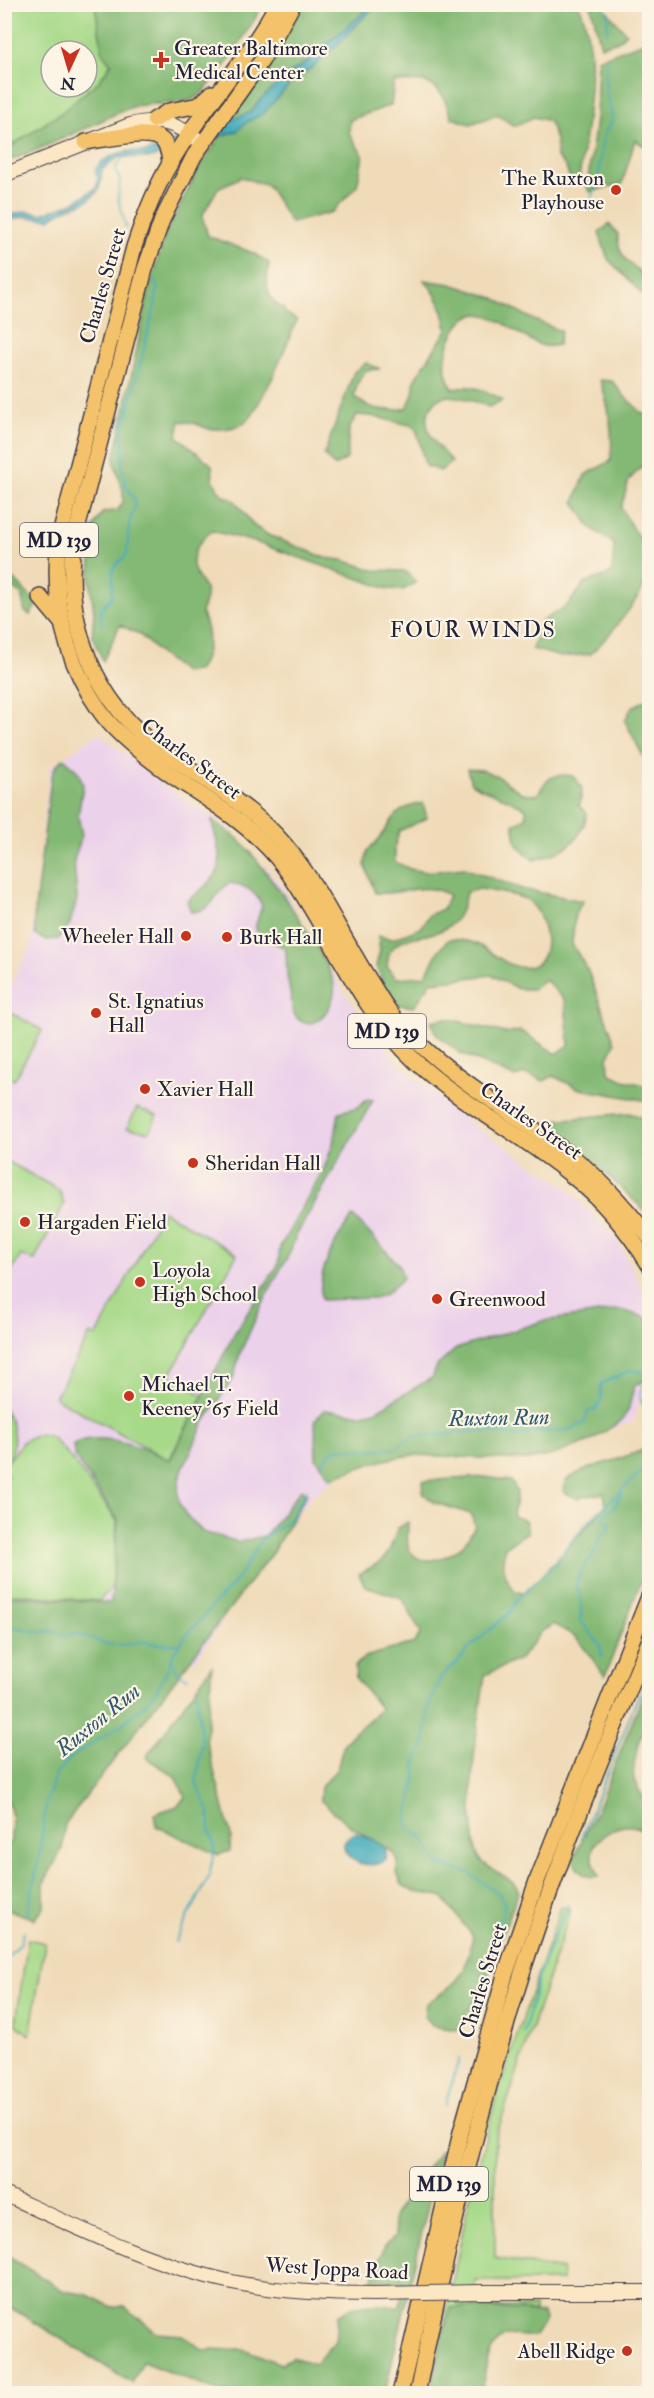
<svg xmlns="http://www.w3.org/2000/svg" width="654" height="2398" viewBox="0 0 654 2398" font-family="'IM FELL Double Pica',serif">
	<rect width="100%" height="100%" fill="#fcf5e5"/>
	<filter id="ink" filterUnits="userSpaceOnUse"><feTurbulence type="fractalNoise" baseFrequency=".0167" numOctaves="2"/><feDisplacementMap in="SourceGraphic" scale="12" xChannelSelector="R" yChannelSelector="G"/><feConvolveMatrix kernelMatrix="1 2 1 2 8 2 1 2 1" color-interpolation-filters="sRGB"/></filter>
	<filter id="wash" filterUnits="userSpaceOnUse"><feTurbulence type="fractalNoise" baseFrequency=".008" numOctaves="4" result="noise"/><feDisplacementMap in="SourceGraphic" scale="24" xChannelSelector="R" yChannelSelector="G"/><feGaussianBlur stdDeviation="1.35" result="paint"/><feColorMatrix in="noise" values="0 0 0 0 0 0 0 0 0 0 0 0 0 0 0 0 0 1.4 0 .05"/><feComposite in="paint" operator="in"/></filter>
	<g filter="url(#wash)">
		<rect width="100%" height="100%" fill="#f0dbb9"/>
		<polygon fill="#ecd1ea" points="99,733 166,787 229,829 278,881 344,992 397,1063 475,1127 565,1186 618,1242 649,1302 649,1370 633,1422 526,1452 405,1445 346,1469 310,1498 266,1556 195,1662 173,1645 5,1628 4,999 31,945 50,767"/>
		<g fill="#a6d988" stroke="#647e62" stroke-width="1.5" fill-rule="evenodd">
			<path d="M 5,5 L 95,5 L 103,54 L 111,64 L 99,81 L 60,114 L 5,150 ZM 51,51 L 87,51 L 87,87 L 51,87 Z"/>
			<polygon points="5,1010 42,1030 14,1080 5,1074"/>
			<polygon points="137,1108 157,1116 149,1132 127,1128"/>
			<polygon points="5,1160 59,1190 64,1204 34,1261 21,1255 9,1276 4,1273"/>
			<polygon points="163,1211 237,1254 170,1376 203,1395 169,1460 55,1398 90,1334 96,1337"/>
			<path d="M 5,1410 C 16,1428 16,1444 8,1462 L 23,1441 L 40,1434 L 52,1437 L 75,1463 L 117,1521 L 112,1587 L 99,1601 L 5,1593 Z"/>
			<polygon points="561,1907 571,1909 495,2139 495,2258 562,2270 562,2281 475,2281 473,2307 535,2307 535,2321 473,2333 469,2393 430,2394 468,2205 497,2094"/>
			<polygon points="28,1939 45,1943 30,2035 19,2027 16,2022"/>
		</g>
		<g fill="#84b974" stroke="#536e58" stroke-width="1.5" fill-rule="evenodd">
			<path d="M 95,5 L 263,5 C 251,26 215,86 195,98 C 176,108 152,100 132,107 C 118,112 104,120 90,126 C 62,139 34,152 5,162 L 5,150 L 60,114 L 99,81 L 111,64 L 103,54 Z"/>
			<path d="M 303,5 L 579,5 C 601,55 586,126 579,179 L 570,179 L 566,167 L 557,157 L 556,140 L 549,121 L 534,117 L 514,126 L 498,115 L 470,124 L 452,118 C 438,81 432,80 394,82 L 391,105 L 350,120 L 349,133 L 363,156 L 357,186 L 332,212 L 291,223 L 268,186 L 241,177 L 218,188 L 202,216 L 208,236 L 253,253 L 269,263 C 266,282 264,299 284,309 L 284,312 L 297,320 L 273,377 L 251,417 L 239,426 L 225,429 L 209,429 L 194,423 L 180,421 L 177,436 L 212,465 L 213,480 L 221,494 L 235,501 L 254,526 L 268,535 L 326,558 L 342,560 L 374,570 L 405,571 L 416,582 L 403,590 L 388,589 L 255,542 L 212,531 C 200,540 188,555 195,572 C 199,581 207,587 206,598 C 205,602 203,608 201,612 C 210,633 211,650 199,670 L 185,673 L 161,655 L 139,634 L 120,625 L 103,661 L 92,636 L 94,613 L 90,580 L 92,530 L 102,513 L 118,510 L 123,502 L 123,491 L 114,461 L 148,294 L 165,235 L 200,166 L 260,78 Z"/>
			<polygon points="591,5 602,5 626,33 618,41 601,46"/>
			<polygon points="649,40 649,149 635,140 622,184 590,192 587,187 596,119 598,59"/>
			<path d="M 609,224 L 618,234 C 617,257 630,264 647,278 L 649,278 L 649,301 L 608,259 L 599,233 Z"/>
			<path d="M 424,280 L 451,284 L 494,298 L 534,320 L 561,331 L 558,345 C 554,346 548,347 544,346 C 521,342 482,293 459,325 C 451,335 447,346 446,358 C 444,371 447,378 453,389 C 470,382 488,392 503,400 L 489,407 C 477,402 456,394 443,397 C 437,399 435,401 432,406 C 417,426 438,447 452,462 L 440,471 L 426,466 C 420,452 422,439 414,426 L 371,416 L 357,415 L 349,428 L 347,459 L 334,466 L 324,455 L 354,372 L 366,363 L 380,369 L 366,370 L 358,382 L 354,396 C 368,410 388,412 407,408 L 413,394 L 415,379 L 447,330 C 444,310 438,294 424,280 Z"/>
			<path d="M 600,380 L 612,381 L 627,399 L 649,419 L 649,459 L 629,480 L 621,508 L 636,534 L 649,549 C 650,556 651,565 649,573 C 642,598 609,636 591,654 L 561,657 L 532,649 L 542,621 L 567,606 L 585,583 L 612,573 L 614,544 L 590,527 L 574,502 L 585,475 L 611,461 C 613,430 610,410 600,380 Z"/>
			<polygon points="4,575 15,580 37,604 30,615 25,612 21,594 5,582"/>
			<polygon points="646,700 649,700 649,788 646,788 645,760 625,721 632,707"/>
			<polygon points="64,758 79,773 83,785 78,816 82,835 74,860 77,899 70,924 58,939 45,940 35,935 34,916 51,779 55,767"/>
			<path d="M 467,769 L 483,770 L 497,776 L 522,793 L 537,795 C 548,777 552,773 573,776 L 582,788 L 580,804 L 578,805 L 587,813 C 582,843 562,853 534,860 C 518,850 514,842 514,824 L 526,818 L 526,809 C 509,797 489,794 471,783 Z"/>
			<path d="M 423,803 L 427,818 L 399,831 L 395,846 L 395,862 L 410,869 L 425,872 L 464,868 L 522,889 L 583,901 L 575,914 L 572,944 L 588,971 L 615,1043 L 608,1058 L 609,1073 L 623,1080 L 649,1086 L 649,1101 L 580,1089 L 553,1076 L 544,1081 L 525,1074 L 514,1077 L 460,1053 L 437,1035 L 431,1021 L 445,1018 L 505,1033 L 521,1031 L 556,1054 L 569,1045 L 565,1001 L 545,979 L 533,989 L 518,989 L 492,975 L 431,982 L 414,1007 L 399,1005 L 388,994 L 376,966 L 380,951 L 378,936 L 393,939 L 421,928 L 429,915 L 443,909 L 449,895 C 422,880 403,896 375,893 L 365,865 L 368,850 C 394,830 384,810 423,803 ZM 480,889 C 492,891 521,895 529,901 C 545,915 557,961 529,967 C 509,971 493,951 476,944 C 467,940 458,940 449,939 L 439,950 L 425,976 L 396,978 L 387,966 C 388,962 388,955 390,952 C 405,923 457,953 466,892 Z"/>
			<path d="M 212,820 C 221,826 230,832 238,839 C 261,860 329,957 334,985 C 337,1005 312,1040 294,1014 L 287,976 L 286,951 L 282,946 L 265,939 L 256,930 L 256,924 L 262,906 C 257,892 244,884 229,883 C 212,895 216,910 191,912 L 187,901 C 229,868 222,870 212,820 Z"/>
			<path d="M 368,1099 L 373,1100 L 296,1236 L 289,1254 L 266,1296 L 240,1353 L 234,1377 L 205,1421 L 183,1468 L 179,1480 L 178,1493 L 180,1504 L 186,1515 L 203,1532 L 239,1542 L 264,1536 L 273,1526 L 301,1489 L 307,1494 L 272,1553 L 65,1824 L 62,1849 L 44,1883 L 44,1908 L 35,1919 L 5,1909 L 5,1847 L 11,1841 L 12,1816 L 5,1789 L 5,1747 L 9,1743 L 7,1730 L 4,1729 L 5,1595 L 111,1603 L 118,1520 L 75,1457 L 73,1444 C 103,1430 141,1447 170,1460 L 235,1332 L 278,1265 L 280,1247 L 324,1169 L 335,1137 L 339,1112 L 358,1107 Z"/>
			<polygon points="629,1113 649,1119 649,1206 644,1210 600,1168 554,1130 555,1120"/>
			<path d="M 353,1216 L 399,1265 L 403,1278 L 386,1294 L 374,1298 L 322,1300 C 315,1273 337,1237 353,1216 Z"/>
			<path d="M 620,1310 L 645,1317 L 649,1325 L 649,1378 L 634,1386 L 628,1411 L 621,1421 L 590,1441 L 553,1455 L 528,1460 L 415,1455 C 385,1458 359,1467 331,1478 L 316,1458 L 315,1420 L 324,1410 L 362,1414 L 375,1411 L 432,1378 L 437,1366 L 456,1349 L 543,1321 Z"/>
			<path d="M 649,1447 L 649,1560 L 605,1676 L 576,1637 L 554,1624 L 542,1631 L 520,1659 L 485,1675 C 478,1725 468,1777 473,1828 C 474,1835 474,1844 476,1851 C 482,1871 509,1872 519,1891 L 478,1996 L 457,2030 L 432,2026 L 424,2016 L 426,2004 C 463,1978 463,1980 473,1936 L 441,1896 L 415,1892 L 402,1885 L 397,1873 L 398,1860 L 390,1850 L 350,1826 L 320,1800 L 321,1787 L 337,1769 L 344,1744 L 353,1734 L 381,1709 L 356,1678 L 355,1666 L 365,1657 L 414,1643 L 421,1633 L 402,1598 L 365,1586 L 359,1574 C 387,1559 388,1558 397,1529 L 408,1522 C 408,1530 406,1543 409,1549 C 419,1569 450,1558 462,1546 C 467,1541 471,1533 475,1526 L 471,1514 L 433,1502 L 423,1493 L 422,1481 L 485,1477 L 511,1481 L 517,1492 L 513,1516 L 525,1520 L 528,1532 L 505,1547 C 501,1563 504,1578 515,1591 L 526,1592 L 606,1506 L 604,1493 L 577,1498 L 564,1493 L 565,1481 C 589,1463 623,1461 649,1447 Z"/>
			<polygon points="212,1666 206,1740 231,1836 230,1851 218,1855 156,1826 154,1814 177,1806 186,1797 174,1776 146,1757"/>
			<path d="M 649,1680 L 649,1730 L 641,1735 C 634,1767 625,1777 649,1804 L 649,1833 C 644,1831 638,1827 632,1826 C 618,1824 593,1838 592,1853 C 591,1861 597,1869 599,1876 C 586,1879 574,1871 574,1857 L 601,1800 Z"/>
			<path d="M 441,2149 L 385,2393 L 222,2393 L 143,2362 L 132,2383 L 5,2304 L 4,2254 L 64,2291 L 88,2295 L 112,2307 L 125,2307 L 157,2333 L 182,2335 L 203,2350 L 244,2349 L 281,2364 L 292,2357 L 315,2364 L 335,2341 L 338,2315 C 357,2302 377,2305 400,2306 L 403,2282 L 372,2280 L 385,2245 L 395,2236 L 394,2215 Z"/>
			<path d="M 460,2307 L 522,2310 L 543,2314 L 545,2320 L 535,2336 C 527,2337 515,2334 507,2336 C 487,2341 483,2377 483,2393 L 431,2393 L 441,2342 L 451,2308 Z"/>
		</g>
		<g fill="#3ca9ba" stroke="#2f667a" stroke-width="1.5">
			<path d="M 370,5 L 376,5 L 335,47 L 324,54 L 318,63 L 289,85 L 264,113 L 247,122 L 237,131 L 151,158 L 119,157 L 102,170 C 101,175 102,180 100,185 C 95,206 62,206 50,219 L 24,217 L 5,221 L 4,216 L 27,211 L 41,214 L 73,203 L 96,188 L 98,179 L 95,171 C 99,160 118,152 130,151 C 135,151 140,152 146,152 L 251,112 L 258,102 L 288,74 L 310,60 L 317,51 L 361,15 Z"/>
			<path d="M 356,1833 L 372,1839 L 386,1849 L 386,1860 C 358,1877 326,1843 356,1833 Z"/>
		</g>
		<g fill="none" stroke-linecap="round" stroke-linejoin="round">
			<g stroke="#3ca9ba" stroke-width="2">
				<polyline points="602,4 608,14 607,33"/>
				<polyline points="125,155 116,167 116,172 120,180 118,198 126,227"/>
				<path d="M 592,198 C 594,189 598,179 599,170 C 603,148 598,139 613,120 C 608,100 602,82 607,60"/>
				<polyline points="101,625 101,609 112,596 113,568 127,554 129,524 135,506 135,501 126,486 122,467 123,431 155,305 157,290 155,278"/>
				<path d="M 646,1411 C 637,1394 639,1392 650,1375"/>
				<polyline points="323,1463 328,1455 334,1450 342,1448 373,1450 396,1448 412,1437 470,1432 490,1432 520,1437 534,1432 570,1430 585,1422 588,1411 596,1409 601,1401 601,1384 631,1370 646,1373 650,1371"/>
				<polyline points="4,1480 9,1475"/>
				<polyline points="4,1625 40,1632 51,1631 65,1636 75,1633 106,1644 126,1645 143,1641 155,1644 179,1644"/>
				<polyline points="602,1657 600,1645 581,1621 581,1604 579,1591 575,1587 582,1570 594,1554 598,1541 611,1525 611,1523 605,1521 603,1516 607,1511 613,1509 622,1493"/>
				<polyline points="171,1659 179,1674 188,1678"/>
				<polyline points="581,1838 650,1667"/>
				<polyline points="27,1914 39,1859 46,1804 55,1776 70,1758 121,1725 152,1698 167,1671 174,1653 185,1637 237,1579 262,1539 288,1521 307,1490"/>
				<polyline points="175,1942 209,1877 215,1846 210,1831 209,1811 196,1783 202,1744 196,1691"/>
				<polyline points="4,1961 20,1944 24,1931"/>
				<polyline points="471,2014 490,1972 493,1951 505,1905 499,1894 467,1872 439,1865 421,1836 409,1829 407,1820 415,1781 416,1763 425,1741 429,1705 441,1677 458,1662 466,1651 510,1612 517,1599 559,1560 565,1549 588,1522 650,1463"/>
				<polyline points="524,2033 541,1967 568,1905"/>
				<polyline points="445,2105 459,2059"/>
			</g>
		</g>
	</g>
	<g filter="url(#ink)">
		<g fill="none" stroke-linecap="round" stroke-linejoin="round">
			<defs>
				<g id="secondary">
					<path d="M 4,175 L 130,125 C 163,117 176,124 203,143"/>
					<path d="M 4,2194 C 78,2228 152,2265 232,2282 C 279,2292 326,2294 374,2294"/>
					<polyline points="480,2292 650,2292"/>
				</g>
				<g id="primary">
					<path d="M 277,4 C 247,61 203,107 171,162 C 155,188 144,217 134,247 L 59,539 C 52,600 64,659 100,711 C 117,736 155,764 180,781 C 218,806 254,828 282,864 C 330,928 356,1006 416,1062 C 463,1105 521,1134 570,1174 C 602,1199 629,1232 650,1266"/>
					<path d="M 293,4 L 262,60 L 194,156 L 162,220 L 145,269 L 75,537 C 62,621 94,703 164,752 C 201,778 243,801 275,834 C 316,877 338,931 370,981 C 379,995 387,1011 399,1023 C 452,1081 515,1112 575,1159 C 603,1181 627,1210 650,1238"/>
					<polyline points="154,120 169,111 199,105 212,93"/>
					<path d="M 86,142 C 103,140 149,128 162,140 C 168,146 169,154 170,162"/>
					<polyline points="40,597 61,622"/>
					<polyline points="400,2394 461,2132 505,1975 537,1881 650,1594"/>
					<path d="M 417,2394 C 446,2251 479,2109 523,1970 C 559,1858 606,1748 650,1639"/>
				</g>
			</defs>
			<use href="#secondary" stroke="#413e4e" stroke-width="16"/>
			<use href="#primary" stroke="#413e4e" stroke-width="18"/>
			<use href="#secondary" stroke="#fbe7c3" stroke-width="14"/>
			<use href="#primary" stroke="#f4c26a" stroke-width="15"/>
			<defs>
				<polyline id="secondary-bridge" points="374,2294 480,2292"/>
			</defs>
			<use href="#secondary-bridge" stroke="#413e4e" stroke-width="16" stroke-linecap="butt"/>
			<use href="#secondary-bridge" stroke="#fbe7c3" stroke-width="14"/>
		</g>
	</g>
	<g fill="#c8321e" stroke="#fcf5e5" stroke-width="2">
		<path d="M158 51h6v6h6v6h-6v6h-6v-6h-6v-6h6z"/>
		<circle cx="616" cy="190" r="6"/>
		<circle cx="186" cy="936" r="6"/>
		<circle cx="227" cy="937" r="6"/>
		<circle cx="96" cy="1013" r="6"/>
		<circle cx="145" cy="1089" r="6"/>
		<circle cx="193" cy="1163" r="6"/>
		<circle cx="25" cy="1222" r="6"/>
		<circle cx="140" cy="1282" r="6"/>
		<circle cx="437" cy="1299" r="6"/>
		<circle cx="129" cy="1396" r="6"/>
		<circle cx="627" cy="2351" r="6"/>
	</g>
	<g text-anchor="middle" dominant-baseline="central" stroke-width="4.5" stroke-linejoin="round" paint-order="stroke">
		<g fill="#fcf5e5" stroke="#63616e" stroke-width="1.5">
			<rect x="20" y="523" width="78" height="34" rx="4.5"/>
			<rect x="348" y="1014" width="78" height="34" rx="4.5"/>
			<rect x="410" y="2167" width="78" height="34" rx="4.5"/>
		</g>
		<g font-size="20" font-weight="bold" fill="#22223b">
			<text x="59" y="540">MD 139</text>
			<text x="387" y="1031">MD 139</text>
			<text x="449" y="2184">MD 139</text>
		</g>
		<g font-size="21" fill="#22223b" stroke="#fcf5e5" text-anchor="start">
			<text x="174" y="48">Greater Baltimore<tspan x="174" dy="24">Medical Center</tspan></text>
			<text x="604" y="178" text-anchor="end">The Ruxton<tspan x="604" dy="24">Playhouse</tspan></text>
			<text x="174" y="936" text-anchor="end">Wheeler Hall</text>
			<text x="239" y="937">Burk Hall</text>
			<text x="108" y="1001">St. Ignatius<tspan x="108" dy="24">Hall</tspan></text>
			<text x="157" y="1089">Xavier Hall</text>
			<text x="205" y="1163">Sheridan Hall</text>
			<text x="37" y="1222">Hargaden Field</text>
			<text x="152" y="1270">Loyola<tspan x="152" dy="24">High School</tspan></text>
			<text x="449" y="1299">Greenwood</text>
			<text x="141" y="1384">Michael T.<tspan x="141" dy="24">Keeney '65 Field</tspan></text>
			<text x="615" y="2351" text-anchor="end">Abell Ridge</text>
		</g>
		<g font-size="21" fill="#22223b" stroke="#fcf5e5">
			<text transform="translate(103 286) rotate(-74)">Charles Street</text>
			<text transform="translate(191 759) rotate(37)">Charles Street</text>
			<text transform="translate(531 1121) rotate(35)">Charles Street</text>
			<text transform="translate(483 1981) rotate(-73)">Charles Street</text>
			<text transform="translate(337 2269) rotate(3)">West Joppa Road</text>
		</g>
		<g font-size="22" letter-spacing="1.5" fill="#22223b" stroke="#fcf5e5">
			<text x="473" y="630">FOUR WINDS</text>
		</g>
		<g font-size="22" font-style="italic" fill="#2c586e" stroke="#fcf5e5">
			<text transform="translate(499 1418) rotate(-1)">Ruxton Run</text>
			<text transform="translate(98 1720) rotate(-39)">Ruxton Run</text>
		</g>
	</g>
	<rect width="654" height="2398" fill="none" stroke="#fcf5e5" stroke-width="24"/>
	<g transform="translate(69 69) rotate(184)"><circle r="28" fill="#fcf5e5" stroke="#a5a1a1" stroke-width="1.5"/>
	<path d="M0-4.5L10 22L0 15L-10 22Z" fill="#c8321e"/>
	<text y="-9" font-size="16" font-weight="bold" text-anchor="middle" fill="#22223b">N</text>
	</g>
</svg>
